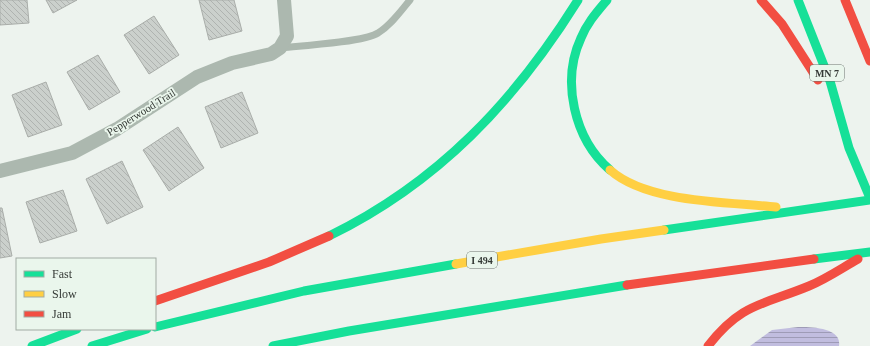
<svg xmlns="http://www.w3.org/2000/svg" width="870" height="346" viewBox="0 0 870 346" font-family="Georgia,serif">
	<defs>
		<pattern id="water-rules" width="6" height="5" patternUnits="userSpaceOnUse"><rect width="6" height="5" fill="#c1bddf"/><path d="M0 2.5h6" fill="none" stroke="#9e9bb6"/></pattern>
		<pattern id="building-back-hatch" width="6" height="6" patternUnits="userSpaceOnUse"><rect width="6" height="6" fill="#cbd0cc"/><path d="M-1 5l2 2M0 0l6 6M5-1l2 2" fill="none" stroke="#afb3b0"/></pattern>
	</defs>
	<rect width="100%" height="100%" fill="#edf3ee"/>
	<path fill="url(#water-rules)" d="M 798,327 C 810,327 842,327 839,346 L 750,346 L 772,330 Z"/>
	<g fill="url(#building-back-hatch)" stroke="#a9ada9">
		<polygon points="0,0 27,0 29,23 0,25"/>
		<polygon points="46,0 77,0 53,13"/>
		<polygon points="199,0 234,0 242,31 209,40"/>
		<polygon points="154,16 179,55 149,74 124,35"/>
		<polygon points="98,55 120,92 89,110 67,72"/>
		<polygon points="46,82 62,125 28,137 12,95"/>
		<polygon points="242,92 258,133 221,148 205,107"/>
		<polygon points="178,127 204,168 169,191 143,150"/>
		<polygon points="122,161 143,207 107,224 86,179"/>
		<polygon points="63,190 77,231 40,243 26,202"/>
		<polygon points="0,208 2,208 12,256 0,258"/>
	</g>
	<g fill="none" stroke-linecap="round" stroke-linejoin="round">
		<path stroke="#acb8af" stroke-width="7" d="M 280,48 C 300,46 365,42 378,33 C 391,25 400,12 410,0"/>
		<polyline stroke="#acb8af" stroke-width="14" points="0,171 72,153 117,129 197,77 232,63 271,54 280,48 287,36 284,0"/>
		<g stroke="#16e098" stroke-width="9">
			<path d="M 607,0 C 597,12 587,23 581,38 C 561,81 574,139 610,170"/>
			<polyline points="798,0 830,81 849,148 870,198"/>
			<polyline points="664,230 870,200"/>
			<path d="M 329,236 C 438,183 515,101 578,0"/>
			<polyline points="814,259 870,252"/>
			<polyline points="155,327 304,291 456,264"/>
			<polyline points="32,346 77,329"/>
			<polyline points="92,346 147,329"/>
			<polyline points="273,346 349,331 627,285"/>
		</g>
		<g stroke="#ffcf43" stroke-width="9">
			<path d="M 610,170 C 647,203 728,202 776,207"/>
			<polyline points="456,264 601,239 664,230"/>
		</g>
		<g stroke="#f24e42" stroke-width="9">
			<polyline points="761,0 782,24 818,80"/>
			<polyline points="845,0 870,61"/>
			<polyline points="627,285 814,259"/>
			<polyline points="155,301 269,262 329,236"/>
			<path d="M 708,346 C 741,303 763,305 809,286 C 826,279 842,268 858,259"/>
		</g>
	</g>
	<g text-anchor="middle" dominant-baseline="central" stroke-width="3.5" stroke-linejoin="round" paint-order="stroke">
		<g fill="#eaf6ec" stroke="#6b726d" stroke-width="1">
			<rect x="810" y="65" width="34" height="16" rx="3"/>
			<rect x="467" y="252" width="30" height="16" rx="3"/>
		</g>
		<g font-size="10" font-weight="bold" fill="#353a36">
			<text x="827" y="73">MN 7</text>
			<text x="482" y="260">I 494</text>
		</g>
		<g font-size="11" fill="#353a36" stroke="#eaf6ec">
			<text transform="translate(141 112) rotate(-32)">Pepperwood Trail</text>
		</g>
	</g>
	<rect x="16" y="258" width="140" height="72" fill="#eaf6ec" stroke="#a2aba3"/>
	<rect x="24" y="271" width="20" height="6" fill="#16e098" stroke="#a2aba3"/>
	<text x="52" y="278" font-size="12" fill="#353a36">Fast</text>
	<rect x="24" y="291" width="20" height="6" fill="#ffcf43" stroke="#a2aba3"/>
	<text x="52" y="298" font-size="12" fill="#353a36">Slow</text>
	<rect x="24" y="311" width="20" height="6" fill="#f24e42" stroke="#a2aba3"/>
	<text x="52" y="318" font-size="12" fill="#353a36">Jam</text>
</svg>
